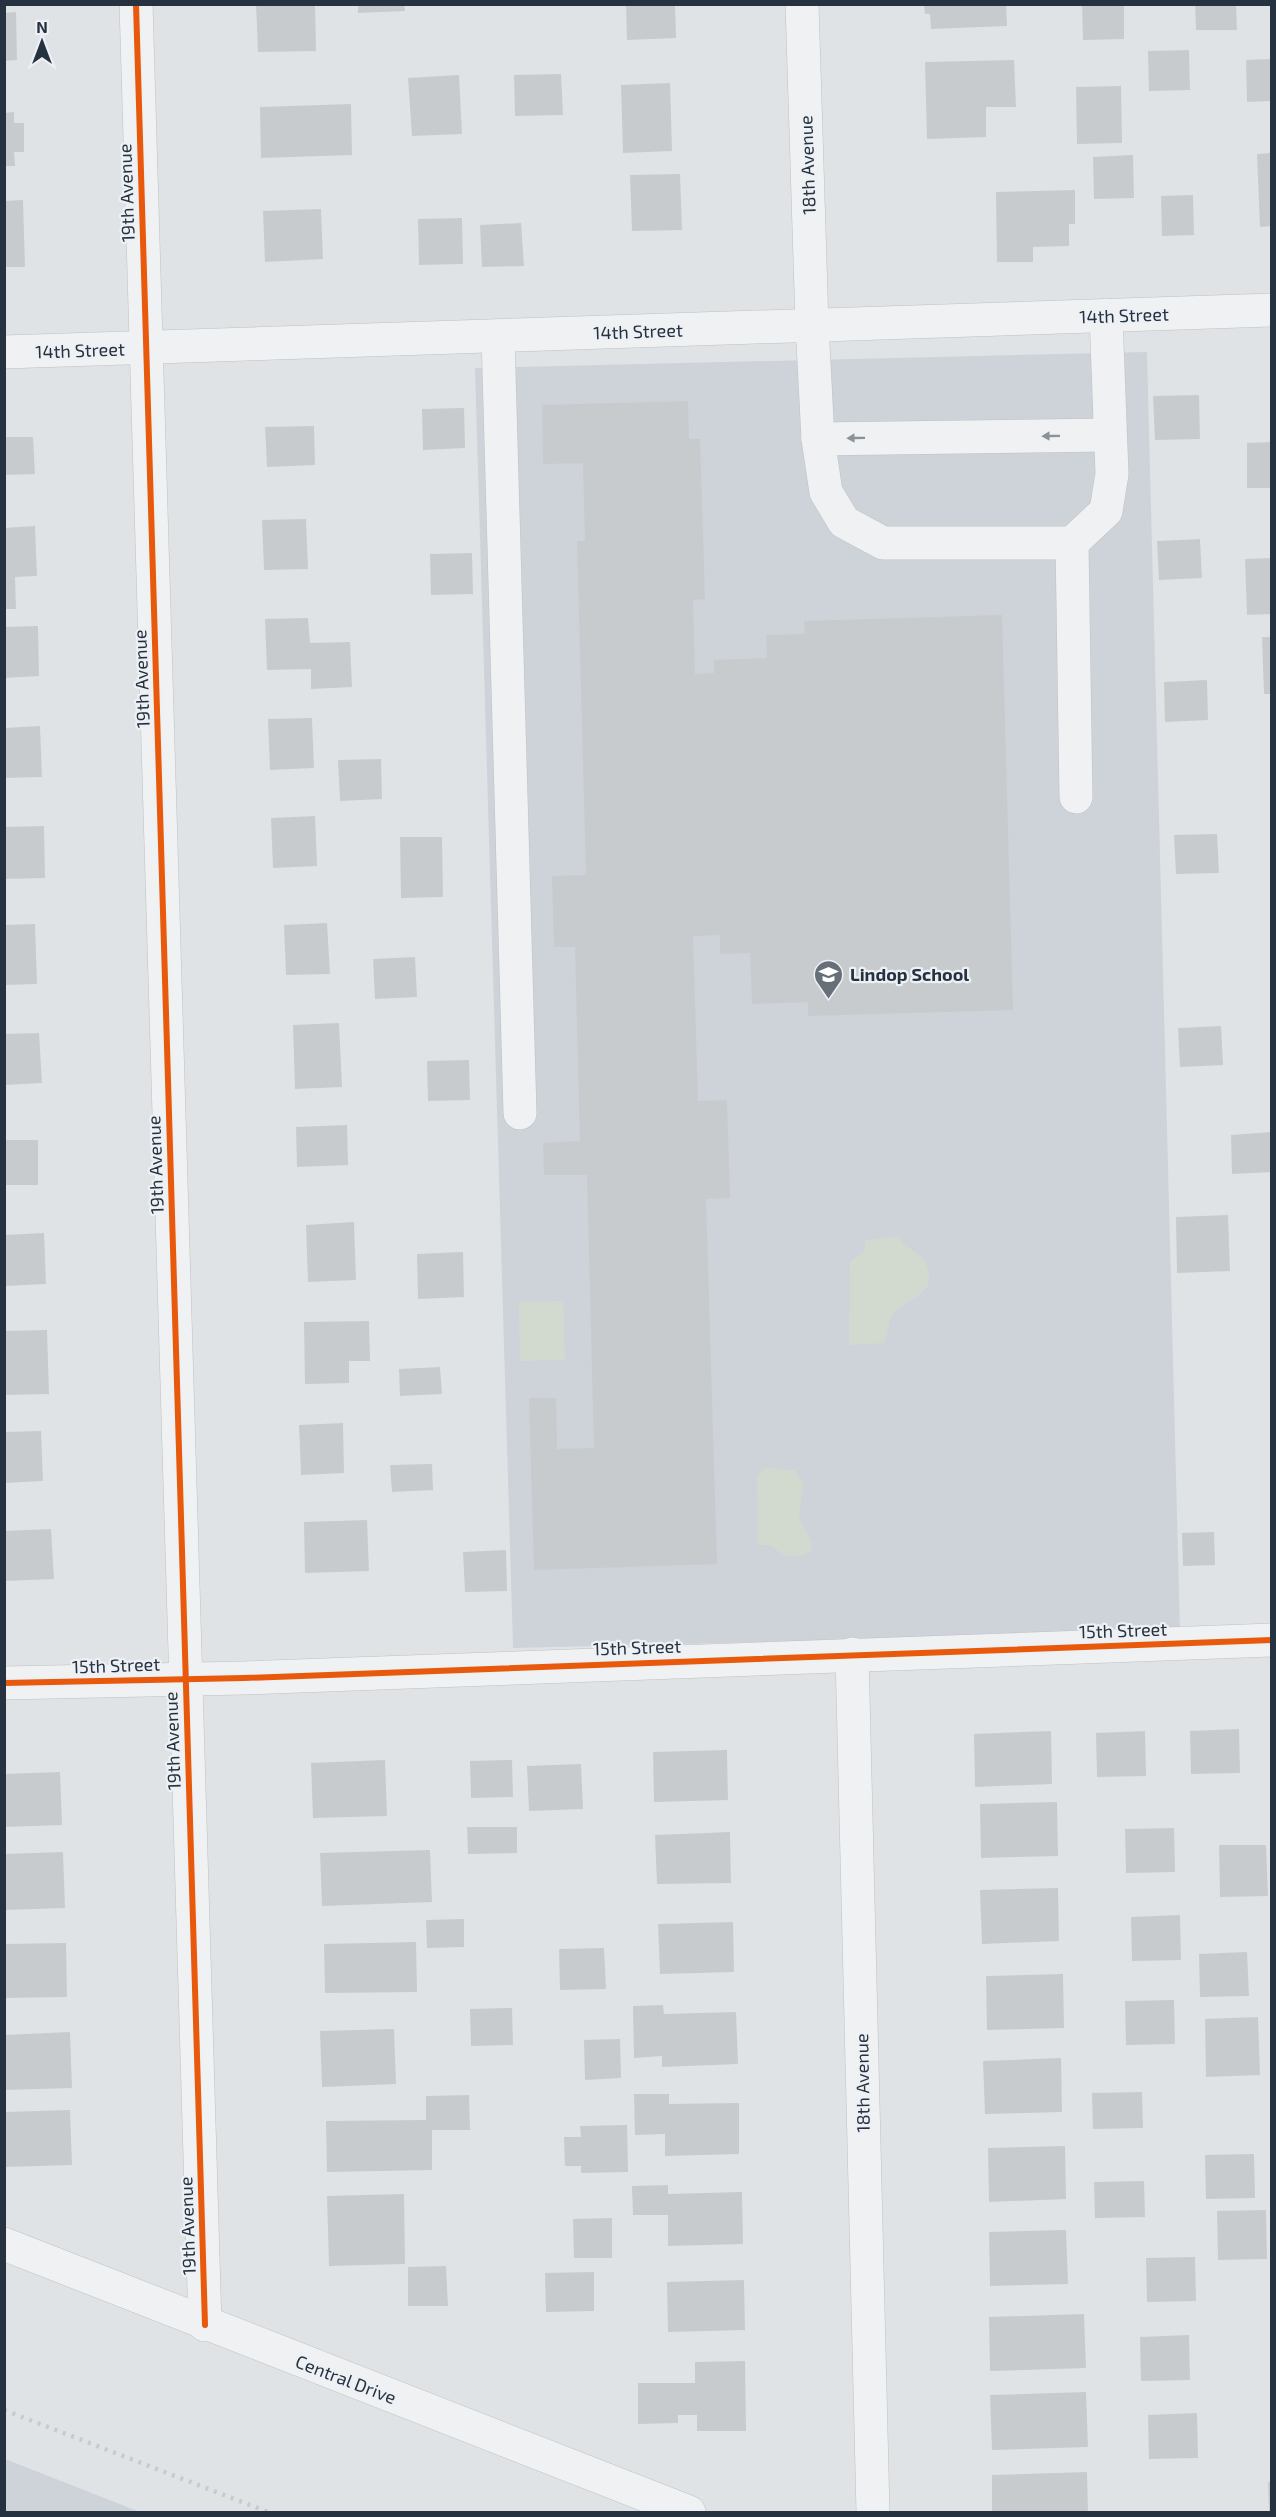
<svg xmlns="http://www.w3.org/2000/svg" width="1276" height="2517" viewBox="0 0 1276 2517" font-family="'Exo 2',sans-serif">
	<rect width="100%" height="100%" fill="#e0e3e5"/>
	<g fill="#cdd3d9">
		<polygon points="1147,352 1180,1632 513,1648 475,368"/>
		<polygon points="5,2459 140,2512 5,2512"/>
	</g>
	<g fill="#d2dad0">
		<path d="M 899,1236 C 904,1249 919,1251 925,1262 C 943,1297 901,1298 892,1316 C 887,1325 889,1334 884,1343 L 849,1345 L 850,1262 L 865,1250 L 865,1240 Z"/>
		<polygon points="563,1301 565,1360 520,1361 519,1302"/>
		<path d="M 767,1467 L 781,1470 L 794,1470 L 803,1483 L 799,1518 L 812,1542 L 811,1551 C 796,1560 782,1557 771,1545 L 758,1545 L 757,1475 Z"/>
	</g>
	<g fill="#c8cbcd">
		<polygon points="256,4 315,4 316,51 258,52"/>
		<polygon points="358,4 404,4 405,11 358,13"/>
		<polygon points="626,4 675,4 676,38 627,40"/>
		<polygon points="924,4 1006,4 1007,26 931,29 930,14 925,14"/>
		<polygon points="1082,4 1124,4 1124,39 1083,40"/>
		<polygon points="1195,4 1236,4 1237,30 1196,30"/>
		<polygon points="16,12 17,60 4,61 4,13"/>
		<polygon points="1189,50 1190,90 1149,91 1148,51"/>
		<polygon points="1272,59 1272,101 1247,102 1246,60"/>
		<polygon points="1014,60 1016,107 986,107 986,137 927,139 925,62"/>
		<polygon points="561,74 563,115 515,116 514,75"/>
		<polygon points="459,75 462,134 412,136 408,78"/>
		<polygon points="670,83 672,151 623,153 621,85"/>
		<polygon points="1121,86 1122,143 1077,144 1076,87"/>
		<polygon points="351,104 352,155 261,158 260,107"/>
		<polygon points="14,112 14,123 24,123 24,152 14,152 15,166 4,166 4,113"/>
		<polygon points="1272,153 1272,226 1260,227 1257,154"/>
		<polygon points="1133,155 1134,198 1094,199 1093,157"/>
		<polygon points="680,174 682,230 632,231 630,175"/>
		<polygon points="1075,190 1075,224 1069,224 1069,246 1033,247 1033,262 997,262 996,192"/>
		<polygon points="1193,195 1194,235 1162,236 1161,196"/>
		<polygon points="23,200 25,267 4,267 4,201"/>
		<polygon points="321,209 323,259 265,262 263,211"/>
		<polygon points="462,218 463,264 419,265 418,219"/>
		<polygon points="521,223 524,266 482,267 480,225"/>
		<polygon points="1199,395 1200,439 1155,440 1153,396"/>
		<polygon points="688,401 689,439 700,439 705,599 693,600 695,674 714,673 714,660 767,658 766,635 805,634 804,621 1002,615 1013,1010 808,1016 808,1002 752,1004 750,953 720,954 720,935 693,936 698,1101 727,1100 730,1198 706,1199 717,1564 534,1570 529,1398 556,1398 557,1449 594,1448 587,1175 544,1175 543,1143 580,1141 575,947 554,947 552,876 586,875 577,541 585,541 583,463 543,464 542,405"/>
		<polygon points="464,408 465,448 423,450 422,409"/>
		<polygon points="314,426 315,465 267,467 265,427"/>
		<polygon points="4,437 33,437 35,474 4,475"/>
		<polygon points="1272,442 1272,488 1247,488 1247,443"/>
		<polygon points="306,519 308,569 264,570 262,520"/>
		<polygon points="35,526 37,576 15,577 16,609 4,609 4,528"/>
		<polygon points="1200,539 1202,578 1159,580 1157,541"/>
		<polygon points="472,553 473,594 431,595 430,554"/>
		<polygon points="1272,558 1272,614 1247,615 1245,559"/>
		<polygon points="308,618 310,643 350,642 352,687 311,689 311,669 267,670 265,619"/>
		<polygon points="38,626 39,676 4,678 4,627"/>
		<polygon points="1262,637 1272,637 1272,694 1264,694"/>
		<polygon points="1207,680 1208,720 1165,722 1164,682"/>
		<polygon points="312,718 314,768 270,770 268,719"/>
		<polygon points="40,726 42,777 4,778 4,728"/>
		<polygon points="381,759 382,799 340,801 338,760"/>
		<polygon points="315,816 317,866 273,868 271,818"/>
		<polygon points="44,826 45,878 4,879 4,827"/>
		<polygon points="1217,834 1219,873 1176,874 1174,835"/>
		<polygon points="400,837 442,837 443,897 401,898"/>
		<polygon points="327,923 330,974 286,975 284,925"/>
		<polygon points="35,924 37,984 4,985 4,925"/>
		<polygon points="415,957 417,997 375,999 373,959"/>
		<polygon points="339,1023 342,1087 295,1089 293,1025"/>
		<polygon points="1221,1026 1223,1065 1180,1067 1178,1028"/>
		<polygon points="39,1033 42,1083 4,1085 4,1034"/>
		<polygon points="469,1060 470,1100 428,1101 427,1061"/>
		<polygon points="347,1125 348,1165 297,1167 296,1127"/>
		<polygon points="1272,1132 1272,1172 1232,1174 1231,1135"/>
		<rect x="4" y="1140" width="34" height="45"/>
		<polygon points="1228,1215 1230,1271 1177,1273 1176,1217"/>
		<polygon points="354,1222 356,1280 308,1282 306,1225"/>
		<polygon points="44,1233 46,1284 4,1286 4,1235"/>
		<polygon points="463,1252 464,1297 418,1299 417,1254"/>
		<polygon points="369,1321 370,1361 349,1361 349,1383 305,1384 304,1322"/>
		<polygon points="47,1330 49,1394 4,1395 4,1331"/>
		<polygon points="440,1367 442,1394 400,1396 399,1369"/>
		<polygon points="343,1423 344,1473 301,1475 299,1425"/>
		<polygon points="41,1431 43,1481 4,1483 4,1432"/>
		<polygon points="432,1464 433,1490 392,1492 390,1465"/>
		<polygon points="367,1520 369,1571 305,1573 304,1522"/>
		<polygon points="51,1529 54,1579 4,1581 4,1531"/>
		<polygon points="1214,1532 1215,1565 1183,1566 1182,1533"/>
		<polygon points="506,1550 507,1591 465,1592 463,1552"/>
		<polygon points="1239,1729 1240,1773 1191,1774 1190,1731"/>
		<polygon points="1051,1731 1052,1784 975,1787 974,1734"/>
		<polygon points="1145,1731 1146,1776 1097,1777 1096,1733"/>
		<polygon points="727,1750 728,1800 654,1802 653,1752"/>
		<polygon points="385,1760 387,1816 313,1818 311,1763"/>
		<polygon points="512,1760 513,1797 471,1798 470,1761"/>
		<polygon points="581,1764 583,1809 529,1811 527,1766"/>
		<polygon points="60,1772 62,1825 4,1827 4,1774"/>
		<polygon points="1057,1802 1058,1856 981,1858 980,1804"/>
		<polygon points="467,1827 517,1827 517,1853 468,1854"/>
		<polygon points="1174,1828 1175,1872 1126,1873 1125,1829"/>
		<polygon points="730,1832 731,1883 657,1884 655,1835"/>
		<polygon points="1219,1845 1266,1845 1268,1896 1220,1897"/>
		<polygon points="430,1850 432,1902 322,1906 320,1853"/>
		<polygon points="63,1852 65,1908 4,1910 4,1854"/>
		<polygon points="1058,1888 1059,1941 982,1944 980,1890"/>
		<polygon points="1180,1915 1181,1960 1132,1961 1131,1917"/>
		<polygon points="464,1919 464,1947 427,1948 426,1920"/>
		<polygon points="733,1922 734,1972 660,1974 658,1924"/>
		<polygon points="416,1942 417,1992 325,1993 324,1944"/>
		<polygon points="66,1943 67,1997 4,1998 4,1944"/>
		<polygon points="604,1948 606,1989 560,1990 559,1949"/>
		<polygon points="1247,1952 1249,1996 1200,1997 1199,1954"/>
		<polygon points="1063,1974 1064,2028 987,2030 986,1976"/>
		<polygon points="1174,2000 1175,2044 1126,2045 1125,2001"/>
		<polygon points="663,2005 664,2014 736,2012 738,2064 662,2067 662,2056 634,2058 633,2006"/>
		<polygon points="512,2008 513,2045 471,2046 470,2009"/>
		<polygon points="1258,2017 1260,2075 1206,2077 1205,2019"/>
		<polygon points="394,2029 396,2084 322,2087 320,2031"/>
		<polygon points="70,2032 72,2088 4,2090 4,2035"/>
		<polygon points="620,2039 621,2078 585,2080 584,2040"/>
		<polygon points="1061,2058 1062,2112 985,2114 983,2061"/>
		<polygon points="1142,2092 1143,2128 1093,2129 1092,2093"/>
		<polygon points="634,2094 669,2094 669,2104 739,2103 739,2154 665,2156 665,2134 635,2135"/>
		<polygon points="469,2095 470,2130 432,2130 432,2170 327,2172 326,2121 426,2120 426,2096"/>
		<polygon points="70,2110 72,2165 4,2167 4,2112"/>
		<polygon points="627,2125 628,2172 581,2173 581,2166 565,2166 564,2137 581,2137 580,2126"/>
		<polygon points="1065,2146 1066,2199 989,2202 988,2148"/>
		<polygon points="1254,2154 1255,2198 1206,2199 1205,2155"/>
		<polygon points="1144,2181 1145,2217 1095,2218 1094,2182"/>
		<polygon points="668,2185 668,2194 742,2192 743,2244 668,2246 668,2215 633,2215 632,2186"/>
		<polygon points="404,2194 405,2264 329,2266 327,2196"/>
		<polygon points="1266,2210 1267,2259 1218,2260 1217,2211"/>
		<polygon points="612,2218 612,2258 574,2258 573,2219"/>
		<polygon points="1066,2230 1068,2284 990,2286 989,2232"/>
		<polygon points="1195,2257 1196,2301 1147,2302 1146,2258"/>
		<polygon points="446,2266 448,2306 408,2306 408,2267"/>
		<polygon points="594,2272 594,2311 546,2312 545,2273"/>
		<polygon points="744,2280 745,2330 668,2332 667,2282"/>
		<polygon points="1084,2314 1086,2368 990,2371 989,2317"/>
		<polygon points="1189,2335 1190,2380 1141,2381 1140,2337"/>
		<polygon points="745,2361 746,2431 697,2431 697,2415 678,2415 678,2423 638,2424 638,2383 695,2383 695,2362"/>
		<polygon points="1086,2392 1088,2447 992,2450 990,2395"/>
		<polygon points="1197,2413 1198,2458 1149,2459 1148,2415"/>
		<polygon points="1087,2472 1088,2512 992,2512 992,2475"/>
		<polygon points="1268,2482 1272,2482 1272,2512 1269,2512"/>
	</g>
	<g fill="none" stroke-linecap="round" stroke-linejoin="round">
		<defs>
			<g id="minor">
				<polyline points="136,4 205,2325"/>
				<polyline points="802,4 812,325 818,439 826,492 844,522 883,543 1072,543 1076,797"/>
				<polyline points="498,336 520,1113"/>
				<polyline points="4,352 1272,310"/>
				<polyline points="818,439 1109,435"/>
				<polyline points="1072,543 1106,511 1112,474 1106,315"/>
				<polyline points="852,1654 873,2512"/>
				<polyline points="4,1683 244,1678 1272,1640"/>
				<polyline points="4,2244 689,2512"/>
			</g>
		</defs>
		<use href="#minor" stroke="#bec1c3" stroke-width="34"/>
		<use href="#minor" stroke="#eff1f2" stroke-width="33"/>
		<polyline stroke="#c8cbcd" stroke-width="4.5" stroke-dasharray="3 6" stroke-linecap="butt" points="4,2410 268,2512"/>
		<defs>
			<g id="cycleway">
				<polyline points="136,4 205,2325"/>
				<polyline points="4,1683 244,1678 1272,1640"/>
			</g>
		</defs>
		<use href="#cycleway" stroke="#edf1f5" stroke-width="10"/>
		<use href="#cycleway" stroke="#e8590c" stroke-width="6"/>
	</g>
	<defs><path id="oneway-solid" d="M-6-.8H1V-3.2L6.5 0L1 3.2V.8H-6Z" transform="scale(1.5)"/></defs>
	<g fill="#8a9298">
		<use href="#oneway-solid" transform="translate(1051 436) rotate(179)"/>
		<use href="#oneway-solid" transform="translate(856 438) rotate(179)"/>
	</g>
	<defs>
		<symbol id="school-pin" viewBox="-11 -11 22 30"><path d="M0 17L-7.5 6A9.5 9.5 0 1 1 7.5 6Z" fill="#677079" stroke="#edf1f5"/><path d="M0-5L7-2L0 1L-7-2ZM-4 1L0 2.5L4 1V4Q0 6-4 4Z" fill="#fff"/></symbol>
	</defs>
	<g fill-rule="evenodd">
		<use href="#school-pin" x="812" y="958" width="33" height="45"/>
	</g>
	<g text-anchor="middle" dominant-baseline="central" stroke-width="4.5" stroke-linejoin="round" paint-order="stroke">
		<g font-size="18" fill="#26323f" stroke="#edf1f5">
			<text transform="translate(807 165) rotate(-92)">18th Avenue</text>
			<text transform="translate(126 193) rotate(-92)">19th Avenue</text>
			<text transform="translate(1124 315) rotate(-2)">14th Street</text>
			<text transform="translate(638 331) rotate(-2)">14th Street</text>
			<text transform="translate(80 350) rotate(-2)">14th Street</text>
			<text transform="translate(141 679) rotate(-92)">19th Avenue</text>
			<text transform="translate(155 1165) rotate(-92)">19th Avenue</text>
			<text transform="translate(1123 1630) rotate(-2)">15th Street</text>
			<text transform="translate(637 1647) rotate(-2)">15th Street</text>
			<text transform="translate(116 1665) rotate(-2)">15th Street</text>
			<text transform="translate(172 1741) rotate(-92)">19th Avenue</text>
			<text transform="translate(862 2083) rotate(-91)">18th Avenue</text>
			<text transform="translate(187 2226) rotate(-92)">19th Avenue</text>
			<text transform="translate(346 2379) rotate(21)">Central Drive</text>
		</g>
		<g font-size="18" font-weight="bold" fill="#26323f" stroke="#edf1f5" text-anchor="start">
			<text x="850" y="974">Lindop School</text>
		</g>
	</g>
	<rect width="1276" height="2517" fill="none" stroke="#26323f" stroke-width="12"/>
	<g transform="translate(42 42)" stroke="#edf1f5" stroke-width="4.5" paint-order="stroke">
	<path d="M0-4.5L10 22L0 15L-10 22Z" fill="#26323f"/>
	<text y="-9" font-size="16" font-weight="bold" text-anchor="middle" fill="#26323f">N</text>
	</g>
</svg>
